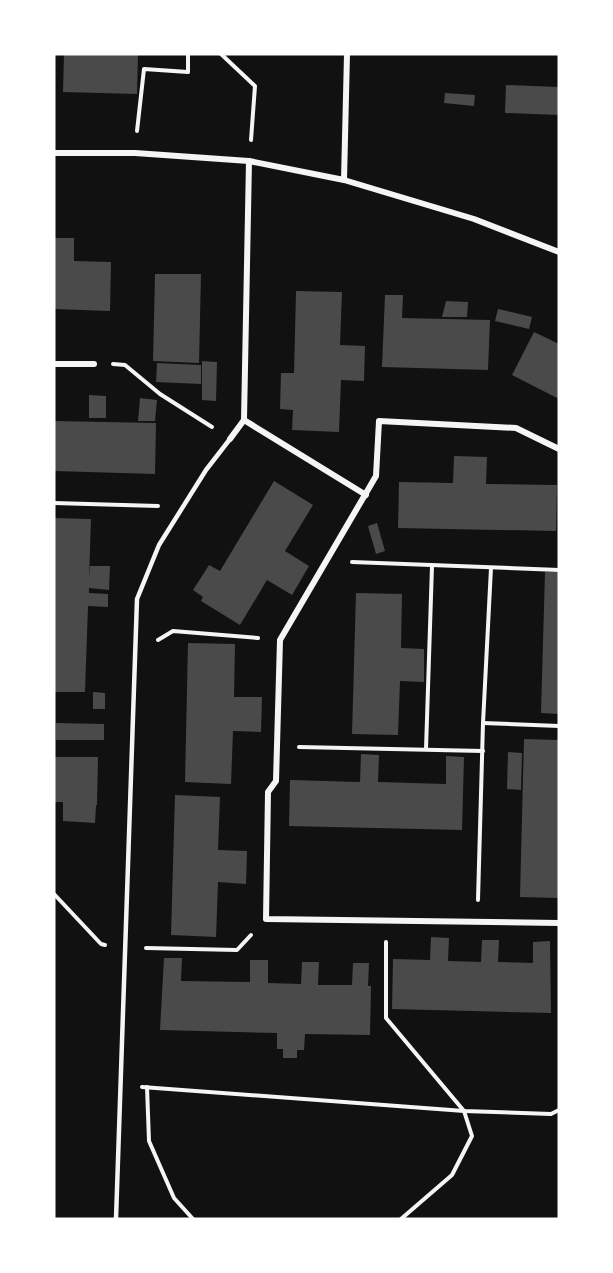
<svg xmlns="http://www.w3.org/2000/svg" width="613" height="1273" viewBox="0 0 613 1273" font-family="Overpass,sans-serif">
	<rect width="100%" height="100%" fill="#111"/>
	<g fill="#4a4a4a">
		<polygon points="64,54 138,54 137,94 63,92"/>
		<polygon points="506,85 559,87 559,115 505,113"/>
		<polygon points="445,93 475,95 474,106 444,103"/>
		<polygon points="54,238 74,238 74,261 111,262 110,311 54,309"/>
		<polygon points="155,274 201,274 199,363 153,361"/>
		<polygon points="296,291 342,292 340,345 365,346 364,381 341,380 339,432 292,430 293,410 280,409 281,373 294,373"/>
		<polygon points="385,295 403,295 402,318 490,320 488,370 382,367"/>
		<polygon points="446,301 468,302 467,317 442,317"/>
		<polygon points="498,309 532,317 529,329 495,321"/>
		<polygon points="534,332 559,344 559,399 512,375"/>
		<polygon points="202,361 217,362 216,401 202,400"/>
		<polygon points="157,363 201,365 201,384 156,382"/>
		<polygon points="89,395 106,396 106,418 89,418"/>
		<polygon points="140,398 157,400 155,421 138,421"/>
		<polygon points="54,421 156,423 155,474 54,471"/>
		<polygon points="454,456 487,457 486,484 557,485 556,531 398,528 399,482 453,483"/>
		<polygon points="274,481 313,505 285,551 309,566 292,595 267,580 240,625 201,601 203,597 193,590 209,565 220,571"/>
		<polygon points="54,518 91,519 89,580 90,566 110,566 109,590 89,588 89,593 108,594 108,607 88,606 85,692 54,692"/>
		<polygon points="377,523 385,551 376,554 368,526"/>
		<polygon points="545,572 559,572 559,714 541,713"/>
		<polygon points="356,593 402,594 401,648 424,649 424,682 400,681 398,735 352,734"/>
		<polygon points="188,643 235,644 234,697 262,697 261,732 233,731 231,784 185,782"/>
		<polygon points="93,692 105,693 105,709 93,709"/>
		<polygon points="56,723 104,724 104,740 56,740"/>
		<polygon points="524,739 559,740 559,898 520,897"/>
		<polygon points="508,752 522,753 521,790 507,789"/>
		<polygon points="361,754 379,755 378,782 446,784 446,756 464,757 462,830 289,826 290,780 360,782"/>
		<polygon points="54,757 98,757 97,805 96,805 95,823 63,821 63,802 54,802"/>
		<polygon points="175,795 220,797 218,850 247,851 246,884 218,882 216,937 171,935"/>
		<polygon points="431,937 449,938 448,961 481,962 482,940 499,940 498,962 533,963 533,942 550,941 551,1013 392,1009 393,959 430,960"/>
		<polygon points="164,958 182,958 181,981 250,982 250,960 268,960 268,983 301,984 302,962 319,962 318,985 352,985 353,963 369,963 368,986 371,986 370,1035 305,1034 304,1050 297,1050 297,1058 283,1058 283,1049 277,1049 277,1033 160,1030"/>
	</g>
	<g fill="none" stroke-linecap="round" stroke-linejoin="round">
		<g stroke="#f5f5f5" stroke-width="4">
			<polyline points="221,54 255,86 251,140"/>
			<polyline points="137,131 144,69 188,72 188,54"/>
			<polyline points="113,364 125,365 160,394 212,427"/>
			<polyline points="54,503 158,506"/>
			<polyline points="352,562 559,570"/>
			<polyline points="158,640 173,631 258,638"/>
			<polyline points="483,723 559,726"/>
			<polyline points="299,747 483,751"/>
			<polyline points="426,749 432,566"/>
			<polyline points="54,894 101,944 105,945"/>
			<polyline points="478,900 483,723 491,568"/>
			<polyline points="386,942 386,1018 464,1111 472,1136 452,1175 401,1219"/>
			<polyline points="146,948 237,950 251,935"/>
			<polyline points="142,1087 464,1111 551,1114 559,1110"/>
			<polyline points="147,1087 149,1141 174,1198 193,1219"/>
		</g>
		<polyline stroke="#f5f5f5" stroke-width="4.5" points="116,1219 137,599 159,545 206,470 230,439"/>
		<g stroke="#f5f5f5" stroke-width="6">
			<polyline points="54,153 135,153 249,161 344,180 347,54"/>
			<polyline points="344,180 474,219 559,252"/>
			<polyline points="54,364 94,364"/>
			<polyline points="244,420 366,495"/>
			<polyline points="230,439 244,420 249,161"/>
			<polyline points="559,449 516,428 379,421 376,476 280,640 276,781 268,792 266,919 559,923"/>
		</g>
	</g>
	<rect width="613" height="1273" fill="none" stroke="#ffffff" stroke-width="111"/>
</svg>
